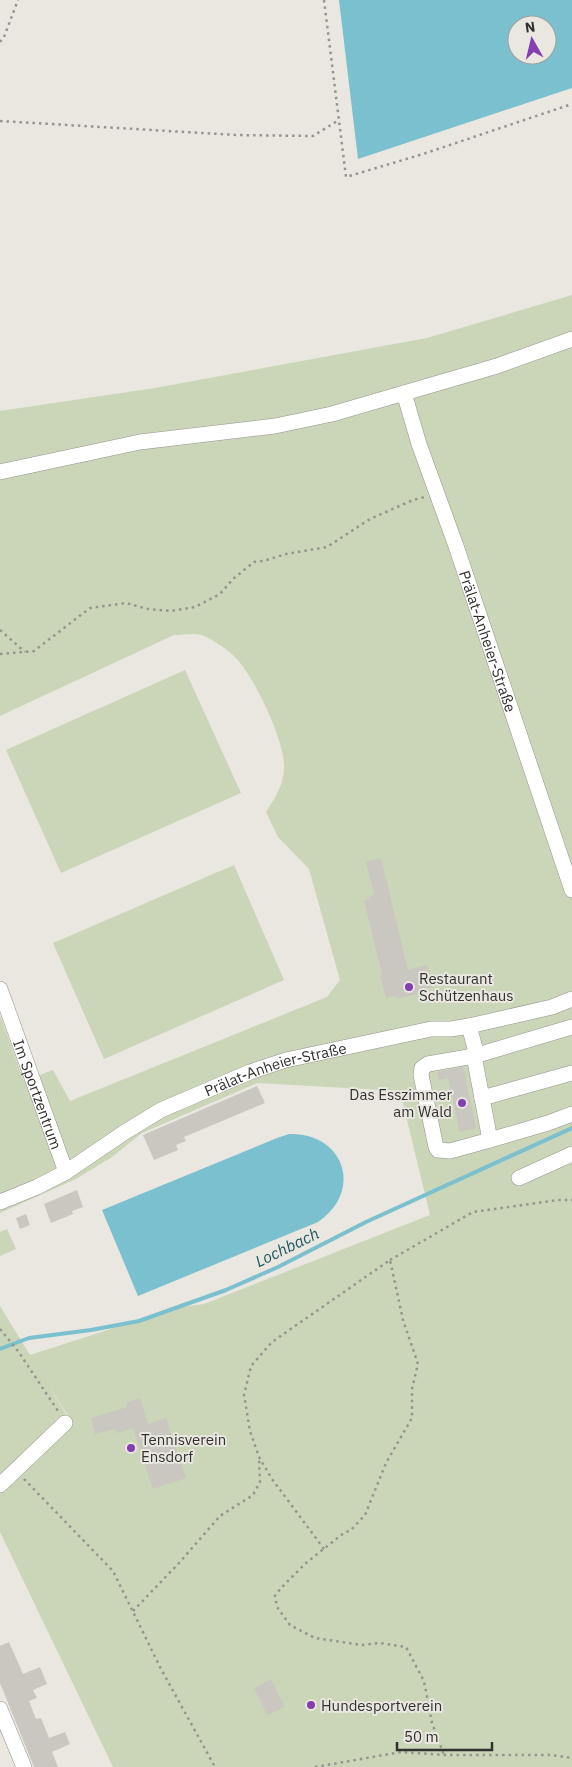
<svg xmlns="http://www.w3.org/2000/svg" width="572" height="1767" viewBox="0 0 572 1767" font-family="'IBM Plex Sans',sans-serif">
	<rect width="100%" height="100%" fill="#e9e7e0"/>
	<g fill="#cad6b7" fill-rule="evenodd">
		<path d="M 572,295 L 572,1767 L 113,1767 L 0,1532 L 0,1306 L 30,1355 L 176,1308 L 204,1304 L 430,1215 L 400,1091 L 257,1083 L 142,1133 L 112,1157 L 76,1179 L 0,1213 L 0,1015 L 24,1081 L 53,1070 L 70,1101 L 327,997 L 340,980 L 309,869 L 278,837 L 266,812 C 275,798 284,785 284,767 C 285,741 254,676 235,657 C 227,649 215,641 204,636 C 196,632 183,635 174,635 L 0,716 L 0,411 L 155,388 L 427,338 ZM 48,1384 L 70,1419 L 17,1479 L 9,1471 L 67,1416 Z"/>
		<polygon points="185,670 241,793 61,873 6,750"/>
		<polygon points="234,865 284,980 104,1059 53,943"/>
		<polygon points="7,1229 16,1249 0,1256 0,1232"/>
	</g>
	<g fill="#7bc0cf" fill-rule="evenodd">
		<path d="M 339,0 L 572,0 L 572,88 L 358,159 ZM 517,25 L 547,25 L 547,55 L 517,55 Z"/>
		<path d="M 289,1134 C 344,1132 364,1191 318,1222 L 138,1296 L 102,1210 L 277,1138 Z"/>
	</g>
	<g fill="none" stroke-linecap="round" stroke-linejoin="round">
		<polyline stroke="#7bc0cf" stroke-width="4" points="0,1349 29,1338 91,1330 139,1321 226,1290 278,1267 366,1222 572,1128"/>
	</g>
	<g fill="#c9c7c0">
		<polygon points="381,858 408,970 427,965 433,987 424,989 425,992 397,999 396,996 386,998 380,976 382,975 364,900 370,899 369,896 374,895 366,862"/>
		<polygon points="463,1067 476,1128 460,1132 448,1078 439,1080 437,1072"/>
		<polygon points="257,1086 265,1103 184,1137 186,1141 176,1145 178,1150 154,1160 143,1135"/>
		<polygon points="77,1190 83,1207 72,1211 73,1214 51,1223 44,1204"/>
		<polygon points="26,1214 30,1225 20,1229 16,1218"/>
		<polygon points="140,1398 148,1424 166,1418 186,1478 153,1489 133,1428 116,1433 115,1429 95,1434 91,1418 127,1407 126,1403"/>
		<polygon points="9,1642 23,1674 40,1667 47,1684 33,1690 37,1698 29,1701 36,1719 41,1718 49,1738 65,1732 70,1744 52,1752 58,1767 34,1767 0,1683 0,1646"/>
		<polygon points="271,1679 285,1707 267,1715 254,1688"/>
	</g>
	<g fill="none" stroke-linecap="round" stroke-linejoin="round">
		<defs>
			<g id="minor">
				<path id="s1" d="M 404,393 L 419,444 L 456,546 L 572,890"/>
				<polyline points="0,472 140,442 275,426 332,414 497,366 572,339"/>
				<path id="s2" d="M 0,989 L 66,1172"/>
				<polyline points="469,1026 475,1048 474,1056 490,1140 548,1123 572,1114"/>
				<polyline points="482,1098 572,1073"/>
				<polyline points="490,1140 450,1151 438,1150 436,1147 421,1075 422,1068 428,1064 474,1056 572,1027"/>
				<polyline points="519,1178 572,1154"/>
				<path id="s3" d="M 0,1202 L 37,1187 L 66,1172 L 125,1132 L 161,1110 L 250,1072 L 286,1060 L 361,1044 L 431,1029 L 451,1029 L 469,1026 L 552,1007 L 572,999"/>
				<polyline points="0,1485 65,1423"/>
				<polyline points="0,1709 24,1767"/>
			</g>
		</defs>
		<use href="#minor" stroke="#96948d" stroke-width="16"/>
		<g stroke="#95948f" stroke-width="2.5" stroke-dasharray="2.5 4" stroke-linecap="butt">
			<polyline points="324,0 346,177 423,154 572,104"/>
			<polyline points="0,42 4,37 18,0"/>
			<polyline points="0,121 236,135 313,136 339,120"/>
			<polyline points="0,630 25,652"/>
			<polyline points="0,654 34,651 90,608 126,603 148,609 171,611 195,607 220,594 233,579 254,562 263,561 286,554 327,547 370,519 413,500 425,497"/>
			<polyline points="390,1260 473,1212 558,1200 572,1200"/>
			<polyline points="0,1329 18,1351 58,1411"/>
			<polyline points="24,1479 113,1571 161,1669 215,1767"/>
			<polyline points="324,1549 272,1479 259,1457 250,1431 244,1395 251,1366 272,1342 390,1260 403,1320 418,1364 412,1389 412,1418 386,1463 365,1515 350,1531 345,1532 306,1563 281,1588 275,1596 277,1607 290,1625 315,1638 362,1645 380,1643 406,1647 424,1681 432,1723 444,1755"/>
			<polyline points="133,1611 179,1563 220,1516 253,1495 260,1482 259,1458"/>
			<polyline points="315,1767 401,1752 444,1755 551,1755 572,1758"/>
		</g>
		<use href="#minor" stroke="#fff" stroke-width="15"/>
	</g>
	<g fill="#833eb1" stroke="#e9e7e0" stroke-width="2">
		<circle cx="409" cy="987" r="5"/>
		<circle cx="462" cy="1103" r="5"/>
		<circle cx="131" cy="1448" r="5"/>
		<circle cx="311" cy="1705" r="5"/>
	</g>
	<g text-anchor="middle" dominant-baseline="central" stroke-width="4" stroke-linejoin="round" paint-order="stroke">
		<g font-size="15" fill="#32312f" stroke="#e9e7e0">
			<text stroke="none"><textPath href="#s1" startOffset="262">Prälat-Anheier-Straße</textPath></text>
			<text stroke="none"><textPath href="#s3" startOffset="308">Prälat-Anheier-Straße</textPath></text>
			<text stroke="none"><textPath href="#s2" startOffset="112">Im Sportzentrum</textPath></text>
		</g>
		<g font-size="15" fill="#32312f" stroke="#e9e7e0" text-anchor="start">
			<text x="419" y="978">Restaurant<tspan x="419" dy="17">Schützenhaus</tspan></text>
			<text x="452" y="1094" text-anchor="end">Das Esszimmer<tspan x="452" dy="17">am Wald</tspan></text>
			<text x="141" y="1439">Tennisverein<tspan x="141" dy="17">Ensdorf</tspan></text>
			<text x="321" y="1705">Hundesportverein</text>
		</g>
		<g font-size="16" font-style="italic" fill="#1a5560" stroke="#e9e7e0">
			<text transform="translate(287 1247) rotate(-26)">Lochbach</text>
		</g>
	</g>
	<g transform="translate(532 40) rotate(352)"><circle r="24" fill="#e9e7e0" stroke="#a09e99"/>
	<path d="M0-4L9 19L0 12L-9 19Z" fill="#833eb1"/>
	<text y="-8" font-size="14" font-weight="bold" text-anchor="middle" fill="#32312f">N</text>
	</g>
	<path d="M397 1742v8h95v-8" fill="none" stroke="#32312f" stroke-width="2.5"/>
	<text x="404" y="1742" font-size="15" fill="#32312f" stroke="#e9e7e0" stroke-width="4" paint-order="stroke">50 m</text>
</svg>
